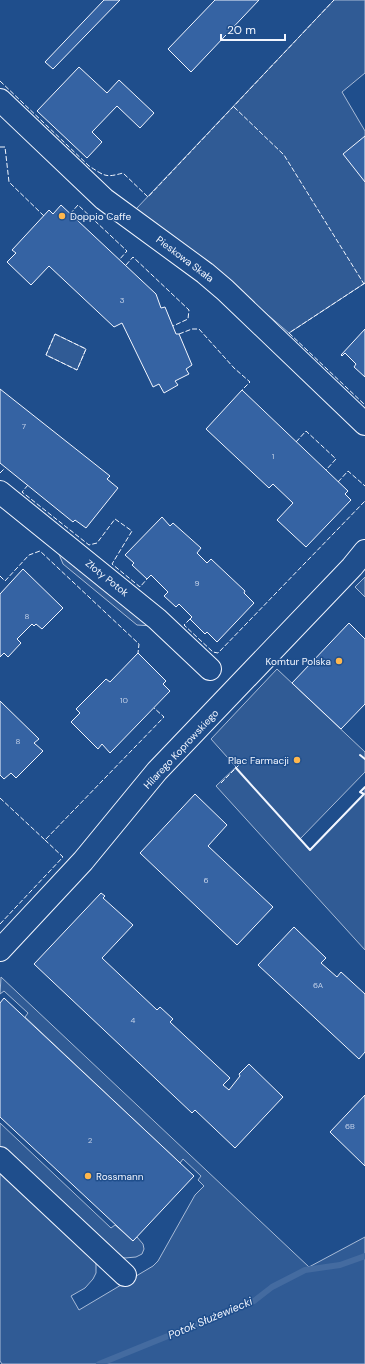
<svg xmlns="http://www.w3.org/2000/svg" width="365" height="1364" viewBox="0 0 365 1364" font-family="'DM Sans',sans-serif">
	<rect width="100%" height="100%" fill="#1f4e8c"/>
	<g fill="#305b95" stroke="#a8bbd7">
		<polygon points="334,0 365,0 365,73 342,92 365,131 365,283 289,333 193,251 140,214 136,209"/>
		<polygon points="55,334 86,349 77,370 46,355"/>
		<polygon points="57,549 153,626 137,625 63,564"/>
		<polygon points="365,577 365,597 355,587"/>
		<polygon points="277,669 365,752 365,772 300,839 310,849 363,795 360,792 365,787 365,950 216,786 236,767 211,739"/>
		<polygon points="1,977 309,1267 365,1237 365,1364 2,1364 0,1361 0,1123 111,1228 115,1225 133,1241 137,1237 143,1244 144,1249 142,1254 136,1257 125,1258 119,1256 96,1261 96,1273 93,1279 85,1288 71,1296 79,1310 153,1266 158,1261 195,1195 204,1186 198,1180 201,1176 183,1159 180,1163 25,1017 28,1013 4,991 0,994"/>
	</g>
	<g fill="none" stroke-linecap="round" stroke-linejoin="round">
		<polyline stroke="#446ba0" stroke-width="6" points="99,1364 254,1301 272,1287 305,1270 340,1265 365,1256"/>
	</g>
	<g fill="#3563a3" stroke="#f2f6ff">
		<polygon points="104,0 120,0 53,69 45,62"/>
		<polygon points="215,0 259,0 191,72 168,49"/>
		<polygon points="79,67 107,93 119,80 154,113 140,128 117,106 92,132 102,142 87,158 37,111"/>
		<polygon points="365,136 365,182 343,154"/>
		<polygon points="61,205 156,294 161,308 165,307 176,334 179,334 192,365 186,369 189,374 175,381 178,385 164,393 159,384 153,387 122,323 114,327 49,266 31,285 7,262 16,253 12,250 49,210 53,214"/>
		<polygon points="365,329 365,377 354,367 356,364 345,353 342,356 341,355"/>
		<polygon points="0,389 110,476 107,479 118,488 86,528 75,520 73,522 0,463"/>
		<polygon points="242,390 348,491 345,494 351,500 306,547 277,520 293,503 273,484 269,488 206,429"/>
		<polygon points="162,517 170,526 173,523 201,548 197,553 207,563 211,559 245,591 244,593 254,603 217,642 207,632 205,634 190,619 192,617 179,604 176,607 164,596 168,592 151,575 147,579 132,565 134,563 125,555"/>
		<polygon points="23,569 63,608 42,629 36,624 34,626 32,624 17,639 21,643 8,657 4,653 0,657 0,594"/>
		<polygon points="349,623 365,639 365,704 341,729 292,683"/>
		<polygon points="138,653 166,681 163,684 170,691 110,753 102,744 98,749 71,722 80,713 76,709 106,679 110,682"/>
		<polygon points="0,701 39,739 34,743 43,751 16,778 11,773 4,779 0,775"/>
		<polygon points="195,794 227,825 208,846 273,907 237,945 140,853"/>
		<polygon points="101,893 105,896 103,898 133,925 102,958 157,1010 160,1007 173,1019 170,1022 230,1078 223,1085 229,1090 240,1076 239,1074 249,1064 283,1097 235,1148 195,1110 192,1113 34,964"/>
		<polygon points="294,927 326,958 321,963 337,977 341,972 365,994 365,1052 359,1059 258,965"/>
		<polygon points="4,998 194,1176 133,1241 0,1117 0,1003"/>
		<polygon points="365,1095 365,1166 330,1132"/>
	</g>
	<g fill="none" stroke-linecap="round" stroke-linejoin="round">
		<defs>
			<g id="minor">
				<polyline points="0,100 104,199 205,273 225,290 365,424"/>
				<polyline points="0,492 157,619 210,669"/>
				<polyline points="0,950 83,861 157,771 352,567 365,551"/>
				<polyline points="0,1158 125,1275"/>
			</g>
		</defs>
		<use href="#minor" stroke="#f2f6ff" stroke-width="24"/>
		<use href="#minor" stroke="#1f4e8c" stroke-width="22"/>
		<g stroke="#f2f6ff" stroke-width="1" stroke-dasharray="5 2" stroke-linecap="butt">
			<path d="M 0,81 L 89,166 C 105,176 105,178 123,173 L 148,197 L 334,0"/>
			<polyline points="234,107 284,155 364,284"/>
			<polyline points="0,147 5,147 9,182 44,216"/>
			<polyline points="70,214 78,205 127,251 119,260"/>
			<polyline points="126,265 133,257 189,310 188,319 173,326"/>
			<polyline points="365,283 289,333 365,405"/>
			<polygon points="55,334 86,349 77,370 46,355"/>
			<polyline points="179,334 192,329 199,329 234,368 250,382 242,390"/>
			<polyline points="296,442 306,431 336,459 326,470"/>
			<polyline points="0,473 5,468"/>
			<polyline points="338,482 348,471 365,486"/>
			<polyline points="28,485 22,492 89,545 97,543 115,519 132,531 112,564 140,587 147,579"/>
			<polyline points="0,576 5,581 29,555 40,551 139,644 138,653"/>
			<polyline points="190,619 184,625 213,652 218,653 365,501"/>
			<polyline points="221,783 242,762"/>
			<polyline points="0,798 45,840 164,717 154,708"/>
			<polyline points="0,924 63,857 45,840"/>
		</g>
		<g stroke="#f2f6ff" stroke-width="2">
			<polyline points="360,755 365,759"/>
			<polyline points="236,768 310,850 364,794 360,792 365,787"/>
		</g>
	</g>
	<g fill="#ffb74d" stroke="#1f4e8c" stroke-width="1.5">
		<circle cx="62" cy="216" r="4"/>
		<circle cx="339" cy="661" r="4"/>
		<circle cx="297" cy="760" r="4"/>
		<circle cx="88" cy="1176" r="4"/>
	</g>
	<g text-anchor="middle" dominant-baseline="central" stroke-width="3" stroke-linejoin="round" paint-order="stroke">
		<g font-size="8" fill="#c3d1e8">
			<text x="122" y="300">3</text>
			<text x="24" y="426">7</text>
			<text x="273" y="456">1</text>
			<text x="197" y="583">9</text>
			<text x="27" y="616">8</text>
			<text x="124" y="700">10</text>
			<text x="18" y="741">8</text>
			<text x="206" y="880">6</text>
			<text x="318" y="985">6A</text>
			<text x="133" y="1020">4</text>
			<text x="350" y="1126">6B</text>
			<text x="90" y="1140">2</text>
		</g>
		<g font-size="10" fill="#f2f6ff" stroke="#1f4e8c" text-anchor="start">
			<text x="70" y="216">Doppio Caffe</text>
			<text x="331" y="661" text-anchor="end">Komtur Polska</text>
			<text x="289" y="760" text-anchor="end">Plac Farmacji</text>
			<text x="96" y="1176">Rossmann</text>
		</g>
		<g font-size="10" fill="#f2f6ff" stroke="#1f4e8c">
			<text transform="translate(185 259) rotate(37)">Pieskowa Skała</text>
			<text transform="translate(107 578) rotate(39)">Złoty Potok</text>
			<text transform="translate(181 749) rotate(-47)">Hilarego Koprowskiego</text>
		</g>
		<g font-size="11" font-style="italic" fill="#f2f6ff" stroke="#1f4e8c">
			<text transform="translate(210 1318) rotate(-23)">Potok Służewiecki</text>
		</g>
	</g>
	<path d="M221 34v6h64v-6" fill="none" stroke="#f2f6ff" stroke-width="2"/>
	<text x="227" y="34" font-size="12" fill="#f2f6ff" stroke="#1f4e8c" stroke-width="3" paint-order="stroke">20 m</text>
</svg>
